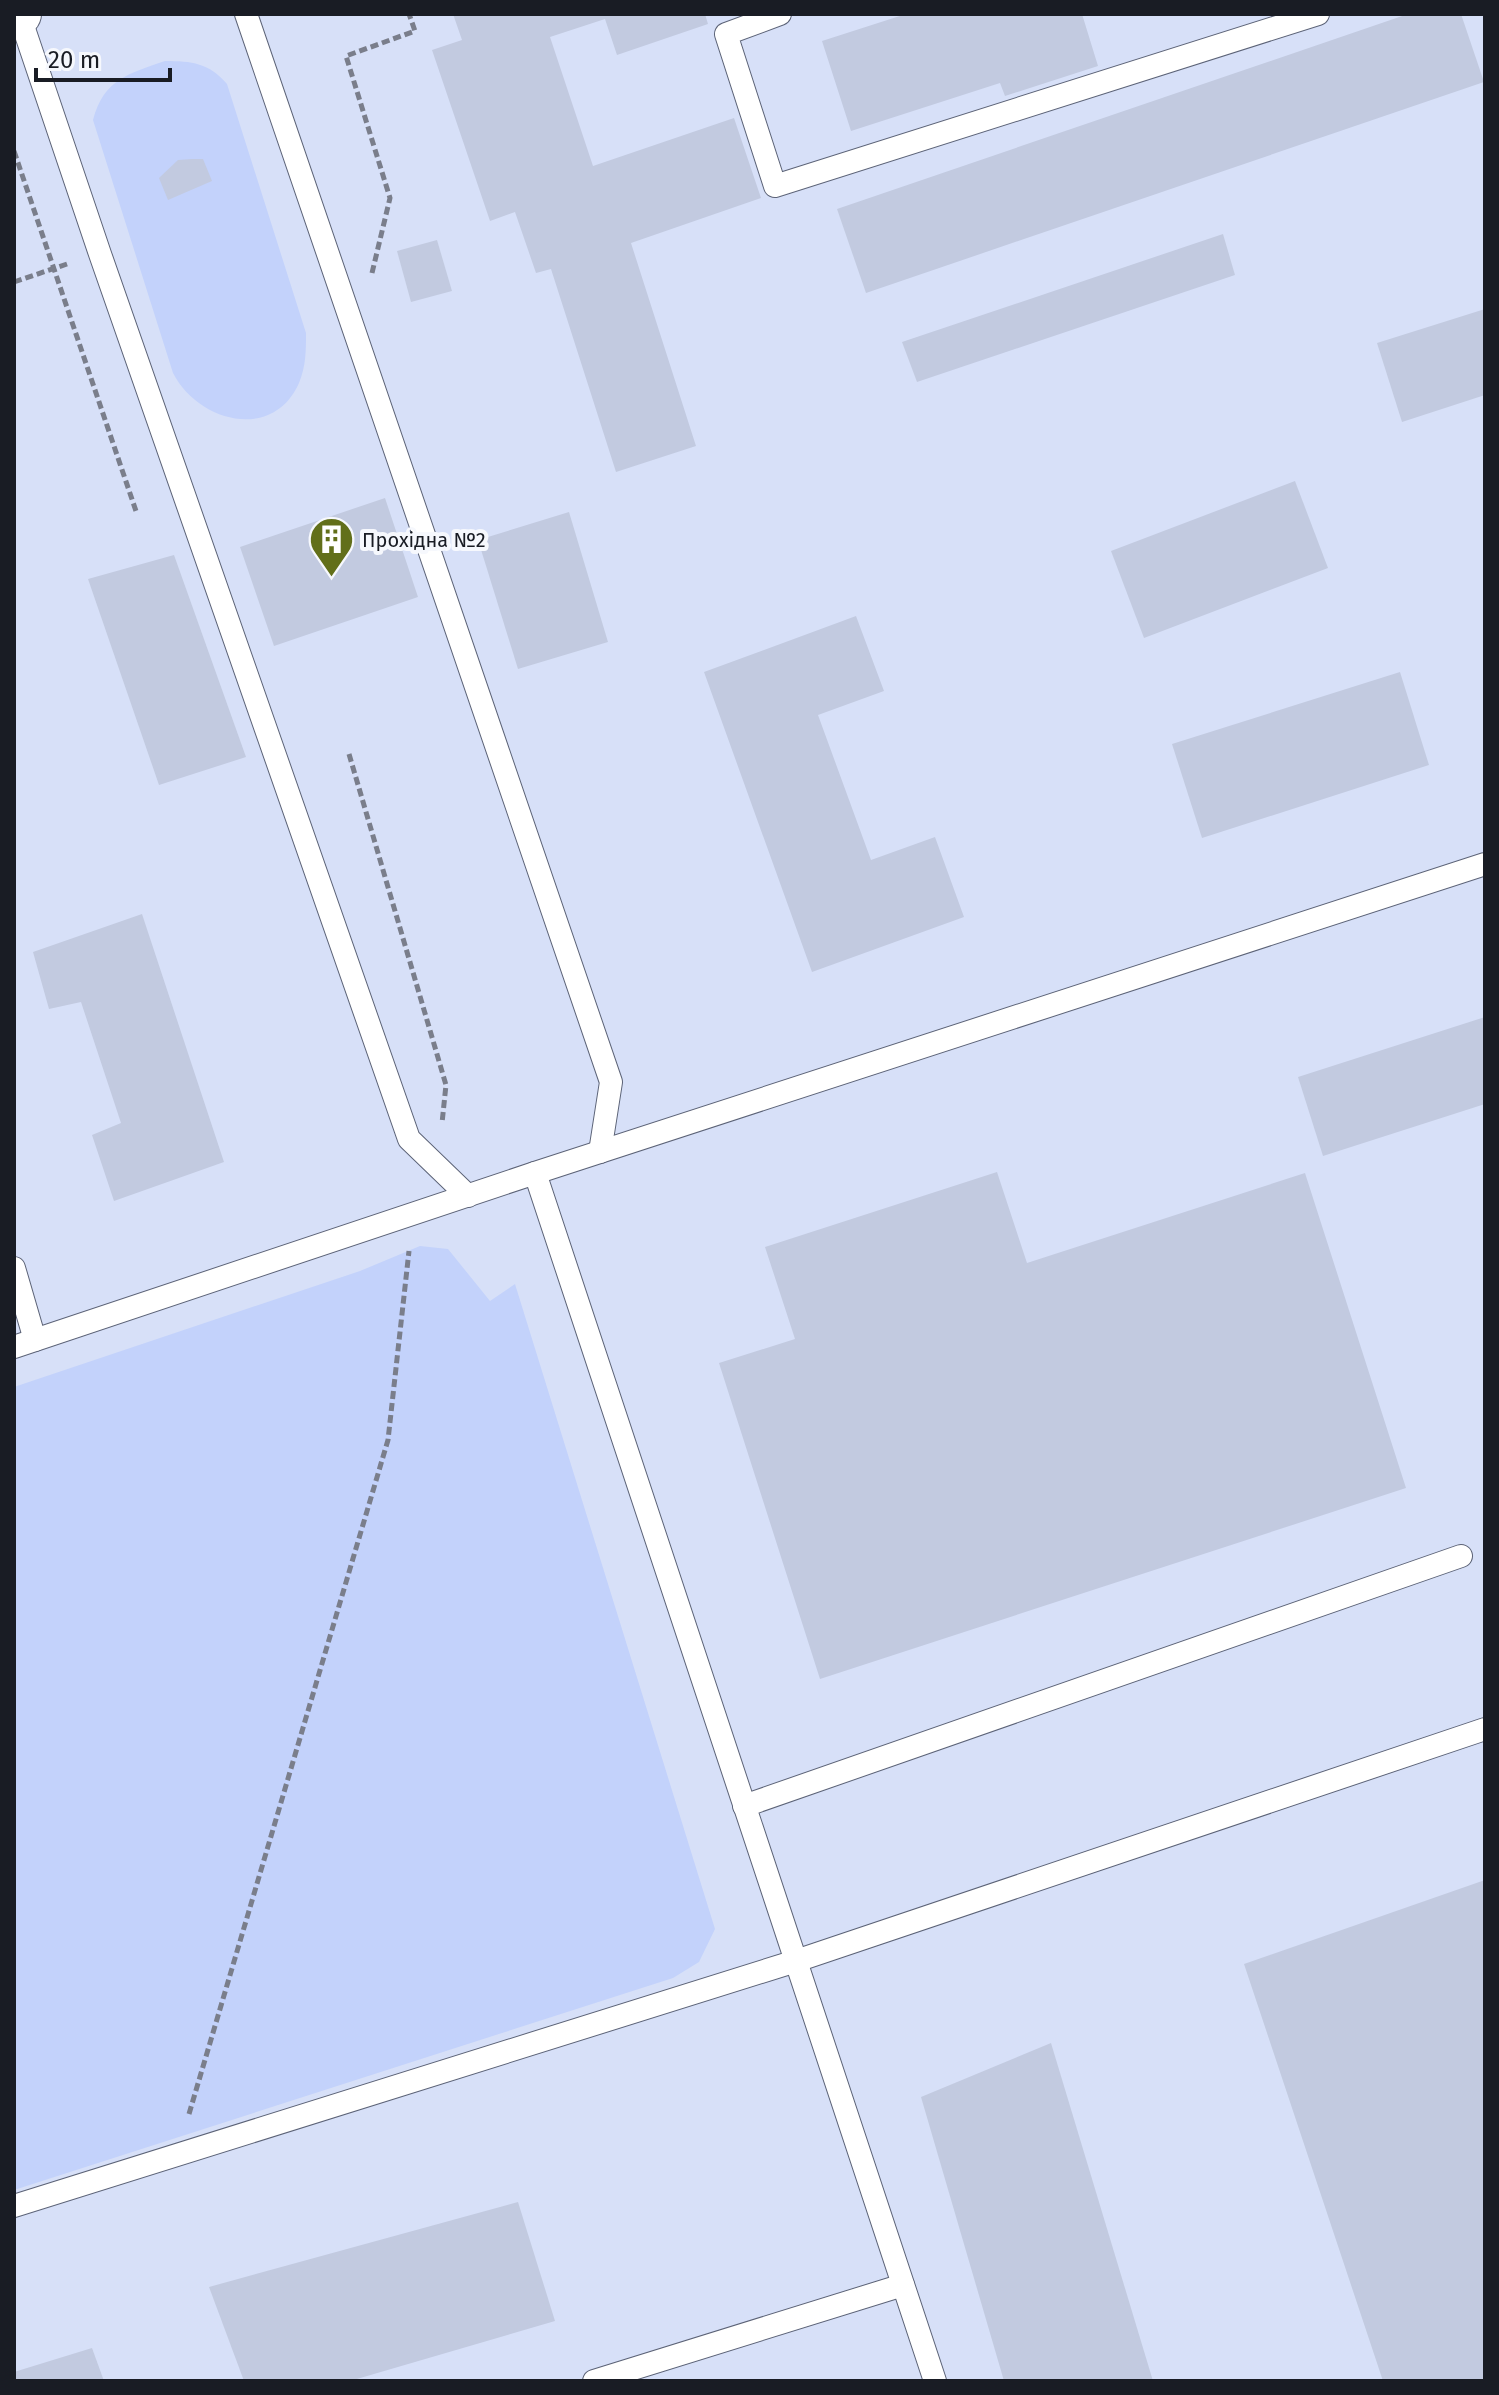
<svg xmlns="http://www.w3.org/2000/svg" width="1499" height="2395" viewBox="0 0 1499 2395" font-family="'Fira Sans',sans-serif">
	<rect width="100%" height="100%" fill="#e4ebfd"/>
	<rect fill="#d7e0f8" x="14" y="14" width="1471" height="2367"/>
	<g fill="#c3d2fb">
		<path d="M 165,61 C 192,61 209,63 227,84 L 306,333 C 306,351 306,366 299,383 C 273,442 198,422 173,373 L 93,120 C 104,79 128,74 165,61 Z"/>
		<polygon points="420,1246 448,1249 490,1301 515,1284 715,1929 699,1962 673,1978 14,2190 14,1387 360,1271"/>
	</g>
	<g fill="#c2cae0">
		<polygon points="453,14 705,14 708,24 617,55 605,19 550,37 593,166 734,118 761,198 631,243 696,446 616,472 551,269 536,273 515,212 490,221 432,50 462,40"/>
		<polygon points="906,14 1082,14 1098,66 1005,96 1000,83 851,131 822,41"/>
		<polygon points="1408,14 1461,14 1484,82 866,293 837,209"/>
		<polygon points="192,159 203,159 212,181 168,200 159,178 178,160"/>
		<polygon points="1223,234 1235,275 917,382 902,342"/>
		<polygon points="437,240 452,291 411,302 397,251"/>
		<polygon points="1485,309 1485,395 1402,422 1377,343"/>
		<polygon points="1295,481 1328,568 1144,638 1111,551"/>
		<polygon points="385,498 418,597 274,646 240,547"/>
		<polygon points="569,512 608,642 518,669 478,540"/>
		<polygon points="174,555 246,757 159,785 88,579"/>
		<polygon points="856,616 884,691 818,715 871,860 935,837 964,917 812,972 704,672"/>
		<polygon points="1400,672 1429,765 1202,838 1172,744"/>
		<polygon points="142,914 224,1162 114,1201 92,1135 121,1123 81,1002 49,1009 33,952"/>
		<polygon points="1485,1017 1485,1104 1323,1156 1298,1077"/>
		<polygon points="997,1172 1027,1263 1305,1173 1406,1488 820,1679 719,1363 795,1339 765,1247"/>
		<polygon points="1485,1880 1485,2381 1383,2381 1244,1964"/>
		<polygon points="1051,2043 1153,2381 1004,2381 921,2097"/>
		<polygon points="518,2202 555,2321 350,2381 244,2381 209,2287"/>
		<polygon points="92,2348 104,2381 14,2381 14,2372"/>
	</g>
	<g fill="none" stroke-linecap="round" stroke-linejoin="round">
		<defs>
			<g id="service">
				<polyline points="19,14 100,254 409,1139 468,1196"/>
				<polyline points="246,14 611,1082 600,1152"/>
				<polyline points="780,14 726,34 775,186 1318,14"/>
				<polyline points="535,1173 935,2381"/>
				<polyline points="14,1268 35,1340"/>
				<polyline points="14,1347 535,1173 1485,864"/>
				<polyline points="744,1806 1461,1556"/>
				<polyline points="14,2206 796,1961 1485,1729"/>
				<polyline points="594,2381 903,2285"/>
			</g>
			<polyline id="tertiary" points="14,15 19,14"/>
		</defs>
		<use href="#service" stroke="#5c6377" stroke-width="24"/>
		<use href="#tertiary" stroke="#5c6377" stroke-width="46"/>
		<g stroke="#7a7e8b" stroke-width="5" stroke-dasharray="8 4" stroke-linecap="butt">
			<polyline points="14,151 137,514"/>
			<polyline points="372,273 390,198 346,56 415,31 409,14"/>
			<polyline points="14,282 70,263"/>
			<polyline points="349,754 446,1085 442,1123"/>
			<polyline points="189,2114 388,1440 409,1251"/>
		</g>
		<use href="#service" stroke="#fff" stroke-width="22"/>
		<use href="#tertiary" stroke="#fff" stroke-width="44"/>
	</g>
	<defs>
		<symbol id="building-pin" viewBox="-11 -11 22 30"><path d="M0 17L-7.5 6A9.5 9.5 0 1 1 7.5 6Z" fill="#626f1a" stroke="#f6f8fd"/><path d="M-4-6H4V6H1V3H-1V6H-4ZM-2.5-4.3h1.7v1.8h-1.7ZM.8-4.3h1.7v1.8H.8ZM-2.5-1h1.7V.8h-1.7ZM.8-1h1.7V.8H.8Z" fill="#fff"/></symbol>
	</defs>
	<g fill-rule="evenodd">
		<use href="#building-pin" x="306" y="514" width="51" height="69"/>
	</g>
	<g text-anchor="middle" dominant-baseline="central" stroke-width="8" stroke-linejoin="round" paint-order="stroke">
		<g font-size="20" fill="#191c24" stroke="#f6f8fd" text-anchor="start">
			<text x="362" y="540">Прохідна №2</text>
		</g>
	</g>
	<rect width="1499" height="2395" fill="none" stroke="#191c24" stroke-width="32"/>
	<path d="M36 68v12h134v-12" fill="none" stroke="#191c24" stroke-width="4"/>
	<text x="48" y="68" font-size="24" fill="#191c24" stroke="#f6f8fd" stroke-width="6" paint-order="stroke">20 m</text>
</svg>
